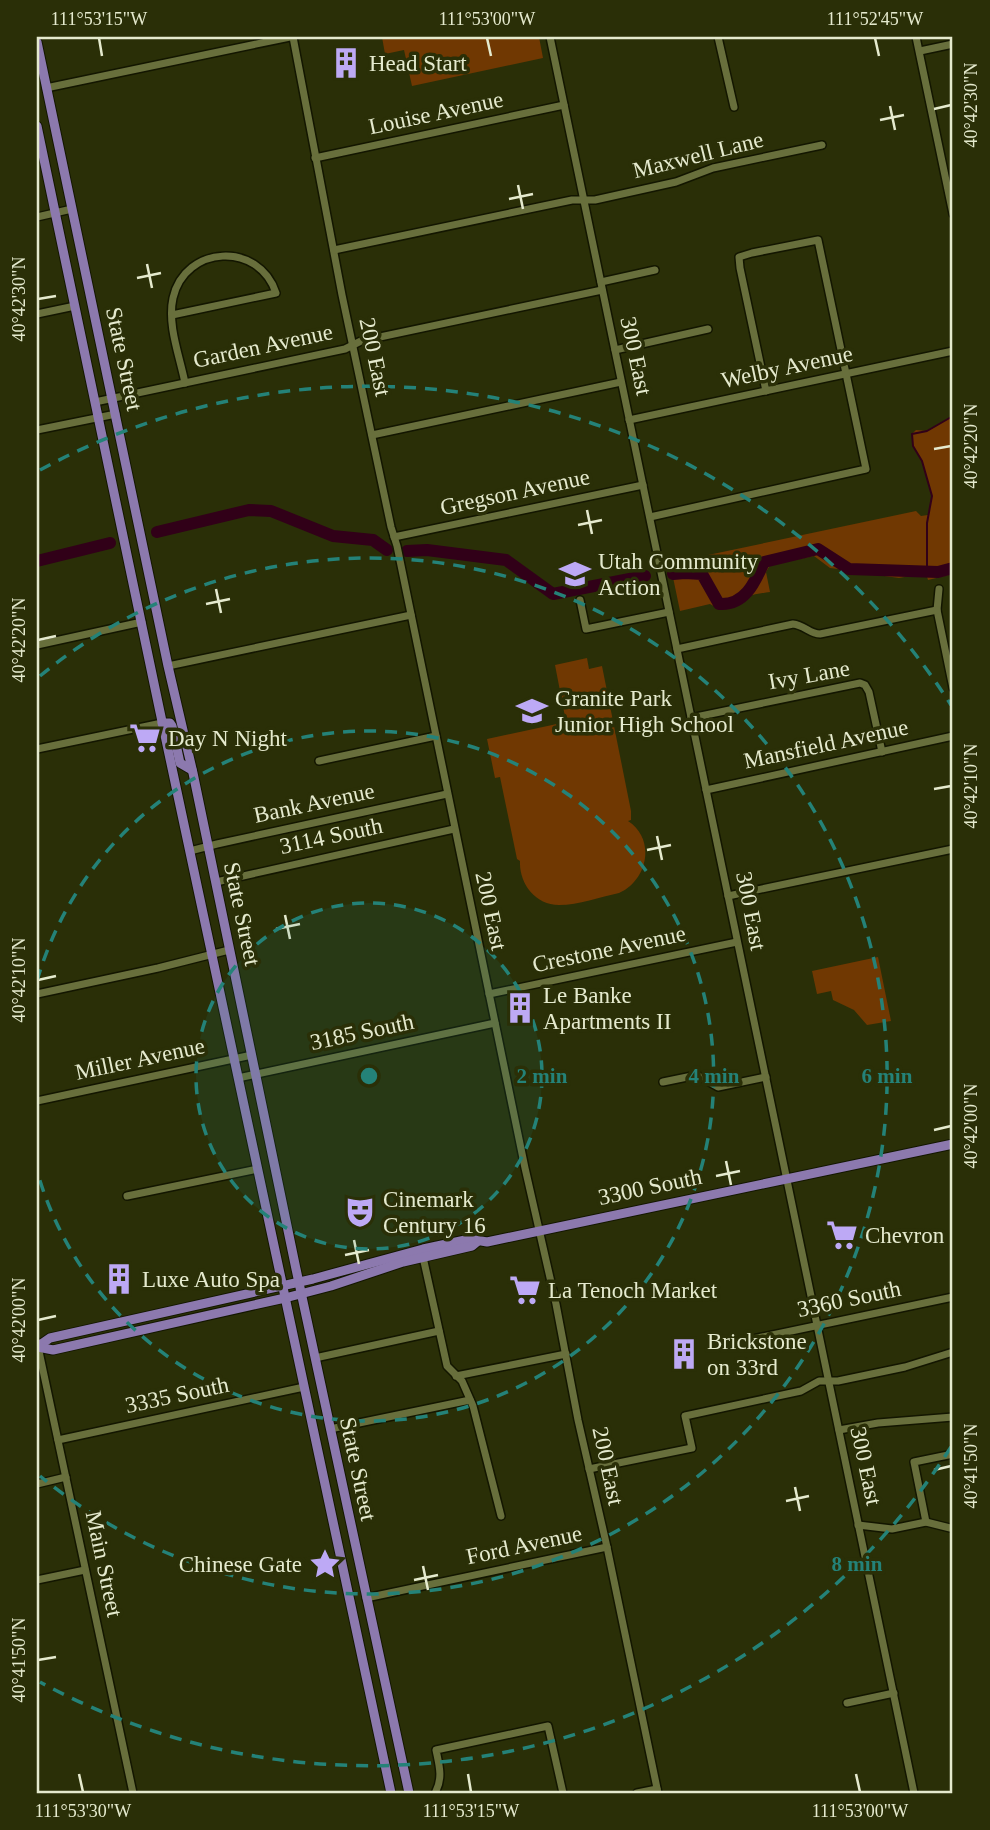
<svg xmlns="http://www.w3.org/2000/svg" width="990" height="1830" viewBox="0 0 990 1830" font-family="'Times New Roman',serif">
	<rect width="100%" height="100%" fill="#2a2f07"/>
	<g fill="#703802">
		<polygon points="382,37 539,37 543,58 412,86 404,50 385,54"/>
		<path d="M 953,416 L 953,574 L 928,580 L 926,573 L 899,578 L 863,573 L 854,575 L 853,571 L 830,568 L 814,556 L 770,565 L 766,572 L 770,592 C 763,593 754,594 747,597 C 731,602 728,615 710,604 L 680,611 L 670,563 L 916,511 L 921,516 L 928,515 L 932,496 L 922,461 L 913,446 L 912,434 L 916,430 L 927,431 Z"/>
		<path d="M 587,658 L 589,669 L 602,666 L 631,811 L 631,820 L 628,821 C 656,839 648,880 619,893 C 600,897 579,905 559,905 C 535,905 519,883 520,861 L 517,859 L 500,777 L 495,778 L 487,739 L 566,722 L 555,665 Z"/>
		<polygon points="878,957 891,1021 867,1025 854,1010 833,1000 831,991 817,994 812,971"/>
	</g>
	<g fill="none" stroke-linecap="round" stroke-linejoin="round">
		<polyline stroke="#310018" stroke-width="2" points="927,571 927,523 932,496 922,461 913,446 912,434 927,431 953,416"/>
		<g stroke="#310018" stroke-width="12">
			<polyline points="157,532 249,510 271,511 333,536 373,540 387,550"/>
			<polyline points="407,551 427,550 506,560 553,594 645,576"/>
			<polyline points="37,561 110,543"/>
			<path d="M 673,574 L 685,573 L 702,574 L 719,604 C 745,606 755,582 764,562 L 818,549 L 849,569 L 938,572 L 953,568"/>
		</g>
		<defs>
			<g id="minor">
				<polyline points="293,37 342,295 391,527 397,546 525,1168 556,1304 578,1420 607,1547 658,1793"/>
				<polyline points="550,37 914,1793"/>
				<polyline points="718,37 734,107"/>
				<polyline points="916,37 953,214"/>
				<polyline points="920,51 953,44"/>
				<polyline points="46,88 290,37"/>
				<polyline points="315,158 564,105"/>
				<polyline points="37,217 72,209"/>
				<polyline points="334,250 572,200 595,200 676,182 713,168 822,145"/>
				<polyline points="601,282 655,270"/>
				<polyline points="37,314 75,306"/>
				<path d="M 172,315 L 276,293 C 259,241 185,245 173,298 C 167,325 180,357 185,383"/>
				<polyline points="615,350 708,329"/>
				<polyline points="95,402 345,349 361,341 602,290"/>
				<polyline points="629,420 953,351"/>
				<polyline points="37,430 116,414"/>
				<polyline points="372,435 621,382"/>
				<polyline points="650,517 866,469 818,240 752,253 739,257 740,268 766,391"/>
				<polyline points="394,537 643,485"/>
				<polyline points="939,589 937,610 953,688"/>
				<polyline points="580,600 586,629 669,612"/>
				<polyline points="37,645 142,622"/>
				<path d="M 677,649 L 793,624 C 804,625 810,634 820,634 L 937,610"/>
				<polyline points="168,666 411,615"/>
				<polyline points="691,718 860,683 865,685 869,692 882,752"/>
				<polyline points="37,749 162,723"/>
				<polyline points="319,761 436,736"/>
				<polyline points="706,790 953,736"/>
				<polyline points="190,851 217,844 447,794"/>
				<polyline points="216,882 454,829"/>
				<polyline points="728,896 953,849"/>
				<polyline points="37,994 158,968 229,950"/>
				<polyline points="489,994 737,942"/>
				<polyline points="238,1078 495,1023"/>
				<polyline points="663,1082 697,1075 718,1087 766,1077"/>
				<polyline points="37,1101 252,1055"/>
				<polyline points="127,1196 258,1169"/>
				<polyline points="423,1257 447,1366 462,1381 473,1406 501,1516"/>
				<polyline points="753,1339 953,1297"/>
				<polyline points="37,1342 133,1793"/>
				<polyline points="315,1358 439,1331"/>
				<polyline points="456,1376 566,1354"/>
				<polyline points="330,1429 470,1400"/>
				<polyline points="839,1430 878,1423 953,1417"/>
				<polyline points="58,1440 304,1387"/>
				<polyline points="589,1469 692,1448 685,1416 801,1391 819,1381 838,1381 905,1367 953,1352"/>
				<polyline points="37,1484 66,1477"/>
				<polyline points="926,1522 914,1462 953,1454"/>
				<polyline points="858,1525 892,1529 926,1522 950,1528 953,1528"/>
				<polyline points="37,1580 85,1570"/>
				<polyline points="366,1598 607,1547"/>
				<polyline points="847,1703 894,1693"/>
				<path d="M 436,1791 C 443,1777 439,1765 436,1750 L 548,1726 L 563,1793"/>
				<polyline points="637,1793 657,1789"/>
			</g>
			<g id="major">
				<polyline points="37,42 168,666 193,773 296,1269 409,1793"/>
				<polyline points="37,126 160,712 391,1793"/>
				<polyline points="162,723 170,723 172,726 180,763 192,770"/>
				<polyline points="37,1347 50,1338 313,1279 423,1249 470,1239 487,1242 953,1144"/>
				<polyline points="38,1347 53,1350 285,1298 331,1286 403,1262 472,1246 478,1241"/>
			</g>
		</defs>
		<use href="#minor" stroke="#131600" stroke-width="10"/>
		<use href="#major" stroke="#131600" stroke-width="11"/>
		<use href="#minor" stroke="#686f3c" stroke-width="7"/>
		<use href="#major" stroke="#8c79ae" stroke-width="9"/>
	</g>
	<path fill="none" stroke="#e5eace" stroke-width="2.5" d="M 99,38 L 102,56M 487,38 L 491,56M 875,38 L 879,56M 890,106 L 895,130M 934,109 L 951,105M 880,120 L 904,115M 518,185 L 523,209M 509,199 L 533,194M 147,264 L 152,288M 137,278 L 161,273M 38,299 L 56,296M 934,449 L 951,446M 587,510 L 592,534M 578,525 L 602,520M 216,589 L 221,613M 206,604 L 230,599M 38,640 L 56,636M 934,789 L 951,786M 657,836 L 662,860M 647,850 L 671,845M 285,915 L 290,939M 276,929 L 300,924M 38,980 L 56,976M 934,1130 L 951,1126M 726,1161 L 731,1185M 716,1176 L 740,1171M 354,1240 L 359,1264M 345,1255 L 369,1250M 38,1320 L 56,1316M 934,1470 L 951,1466M 795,1487 L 800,1511M 786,1501 L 809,1496M 423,1566 L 428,1590M 414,1580 L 438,1575M 38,1660 L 56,1657M 79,1774 L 83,1792M 468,1774 L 471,1792M 856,1774 L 860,1792"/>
	<circle cx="369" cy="1076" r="173" fill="#248278" fill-opacity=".12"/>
	<g fill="none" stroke="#248278" stroke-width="3.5" stroke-dasharray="12 9">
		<circle cx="369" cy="1076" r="173"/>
		<path d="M37 981A345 345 0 1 1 37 1171"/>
		<path d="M40 676A518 518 0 1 1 40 1476"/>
		<path d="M951 1447A690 690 0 0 1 40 1682M40 470A690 690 0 0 1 951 705"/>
	</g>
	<defs>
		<symbol id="building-bare" viewBox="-9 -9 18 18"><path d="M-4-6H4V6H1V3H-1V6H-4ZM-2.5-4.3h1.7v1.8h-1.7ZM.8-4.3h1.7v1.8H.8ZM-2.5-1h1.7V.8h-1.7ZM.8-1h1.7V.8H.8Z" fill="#bda9f5" stroke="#2a2f07" stroke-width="2.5" paint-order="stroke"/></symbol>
		<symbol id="school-bare" viewBox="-9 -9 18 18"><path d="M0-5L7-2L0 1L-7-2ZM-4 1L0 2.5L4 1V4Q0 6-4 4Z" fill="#bda9f5" stroke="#2a2f07" stroke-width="2.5" paint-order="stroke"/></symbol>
		<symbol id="supermarket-bare" viewBox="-9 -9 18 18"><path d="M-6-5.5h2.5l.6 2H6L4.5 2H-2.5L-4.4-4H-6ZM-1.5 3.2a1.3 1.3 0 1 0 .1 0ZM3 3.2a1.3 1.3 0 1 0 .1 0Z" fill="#bda9f5" stroke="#2a2f07" stroke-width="2.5" paint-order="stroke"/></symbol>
		<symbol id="theatre-bare" viewBox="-9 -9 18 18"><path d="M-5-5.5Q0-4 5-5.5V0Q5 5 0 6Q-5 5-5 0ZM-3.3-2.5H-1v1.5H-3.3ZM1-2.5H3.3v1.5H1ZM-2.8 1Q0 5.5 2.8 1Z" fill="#bda9f5" stroke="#2a2f07" stroke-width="2.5" paint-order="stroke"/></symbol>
		<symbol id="sight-bare" viewBox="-9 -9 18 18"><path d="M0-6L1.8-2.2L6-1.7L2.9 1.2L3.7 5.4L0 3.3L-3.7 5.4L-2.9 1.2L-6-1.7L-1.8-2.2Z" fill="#bda9f5" stroke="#2a2f07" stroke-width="2.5" paint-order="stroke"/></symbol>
	</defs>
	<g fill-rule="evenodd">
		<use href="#building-bare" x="324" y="41" width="44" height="44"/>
		<use href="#school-bare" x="553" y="552" width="44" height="44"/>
		<use href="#school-bare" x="510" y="689" width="44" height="44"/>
		<use href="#supermarket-bare" x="123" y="716" width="44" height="44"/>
		<use href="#building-bare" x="498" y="986" width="44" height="44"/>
		<use href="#theatre-bare" x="338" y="1190" width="44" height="44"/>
		<use href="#supermarket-bare" x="820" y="1213" width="44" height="44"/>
		<use href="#building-bare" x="97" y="1257" width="44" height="44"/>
		<use href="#supermarket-bare" x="503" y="1268" width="44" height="44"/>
		<use href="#building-bare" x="662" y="1332" width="44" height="44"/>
		<use href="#sight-bare" x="303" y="1542" width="44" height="44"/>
	</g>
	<g text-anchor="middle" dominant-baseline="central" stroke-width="7" stroke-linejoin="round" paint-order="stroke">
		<g font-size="23" fill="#e5eace" stroke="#2a2f07" text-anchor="start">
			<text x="369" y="63">Head Start</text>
			<text x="598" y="561">Utah Community<tspan x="598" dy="26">Action</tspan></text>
			<text x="555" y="698">Granite Park<tspan x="555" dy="26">Junior High School</tspan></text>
			<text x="168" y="738">Day N Night</text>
			<text x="543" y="995">Le Banke<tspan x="543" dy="26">Apartments II</tspan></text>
			<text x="383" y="1199">Cinemark<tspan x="383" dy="26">Century 16</tspan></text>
			<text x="865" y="1235">Chevron</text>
			<text x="142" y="1279">Luxe Auto Spa</text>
			<text x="548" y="1290">La Tenoch Market</text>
			<text x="707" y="1341">Brickstone<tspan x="707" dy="26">on 33rd</tspan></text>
			<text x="302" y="1564" text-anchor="end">Chinese Gate</text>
		</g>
		<g font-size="23" fill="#e5eace" stroke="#2a2f07">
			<text transform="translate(436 113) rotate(-12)">Louise Avenue</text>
			<text transform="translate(698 155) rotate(-14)">Maxwell Lane</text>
			<text transform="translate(263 346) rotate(-12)">Garden Avenue</text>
			<text transform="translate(636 356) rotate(78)">300 East</text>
			<text transform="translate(375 357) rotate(78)">200 East</text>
			<text transform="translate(124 359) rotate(78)">State Street</text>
			<text transform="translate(787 367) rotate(-12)">Welby Avenue</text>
			<text transform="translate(515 492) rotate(-12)">Gregson Avenue</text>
			<text transform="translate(809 675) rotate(-10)">Ivy Lane</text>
			<text transform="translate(826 744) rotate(-12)">Mansfield Avenue</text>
			<text transform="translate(314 803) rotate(-12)">Bank Avenue</text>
			<text transform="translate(331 836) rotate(-12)">3114 South</text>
			<text transform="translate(491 911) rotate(78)">200 East</text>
			<text transform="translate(751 911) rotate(79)">300 East</text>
			<text transform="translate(242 914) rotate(78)">State Street</text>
			<text transform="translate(609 949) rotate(-12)">Crestone Avenue</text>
			<text transform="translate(362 1032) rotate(-12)">3185 South</text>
			<text transform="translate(140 1059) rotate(-12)">Miller Avenue</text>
			<text transform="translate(650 1187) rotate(-12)">3300 South</text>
			<text transform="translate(849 1299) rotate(-12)">3360 South</text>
			<text transform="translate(177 1395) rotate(-12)">3335 South</text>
			<text transform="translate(608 1466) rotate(78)">200 East</text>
			<text transform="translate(866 1466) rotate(78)">300 East</text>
			<text transform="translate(358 1469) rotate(78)">State Street</text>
			<text transform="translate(524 1545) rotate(-12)">Ford Avenue</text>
			<text transform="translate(104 1564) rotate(78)">Main Street</text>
		</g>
	</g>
	<circle cx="369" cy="1076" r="10" fill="#248278" stroke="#2a2f07" stroke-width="3.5"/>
	<g font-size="21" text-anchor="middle" font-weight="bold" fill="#248278" stroke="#2a2f07" stroke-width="7" stroke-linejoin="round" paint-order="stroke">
		<text x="542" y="1083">2 min</text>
		<text x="714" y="1083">4 min</text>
		<text x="887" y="1083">6 min</text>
		<text x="857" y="1571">8 min</text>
	</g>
	<rect width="990" height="1830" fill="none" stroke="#2a2f07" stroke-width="77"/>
	<rect x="38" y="38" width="913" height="1754" fill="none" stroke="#e5eace" stroke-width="2.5"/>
	<g font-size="18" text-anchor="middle" fill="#e5eace">
		<text x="99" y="25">111°53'15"W</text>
		<text x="487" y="25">111°53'00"W</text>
		<text x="875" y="25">111°52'45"W</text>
		<text transform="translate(971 105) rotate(-90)" y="6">40°42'30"N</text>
		<text transform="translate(19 299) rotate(-90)" y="6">40°42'30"N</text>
		<text transform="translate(971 446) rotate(-90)" y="6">40°42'20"N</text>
		<text transform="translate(19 640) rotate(-90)" y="6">40°42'20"N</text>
		<text transform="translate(971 786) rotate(-90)" y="6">40°42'10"N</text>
		<text transform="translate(19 980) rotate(-90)" y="6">40°42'10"N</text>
		<text transform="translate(971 1126) rotate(-90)" y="6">40°42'00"N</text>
		<text transform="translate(19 1320) rotate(-90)" y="6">40°42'00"N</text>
		<text transform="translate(971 1466) rotate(-90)" y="6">40°41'50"N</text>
		<text transform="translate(19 1660) rotate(-90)" y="6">40°41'50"N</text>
		<text x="83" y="1817">111°53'30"W</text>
		<text x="471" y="1817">111°53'15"W</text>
		<text x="860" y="1817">111°53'00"W</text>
	</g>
</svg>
